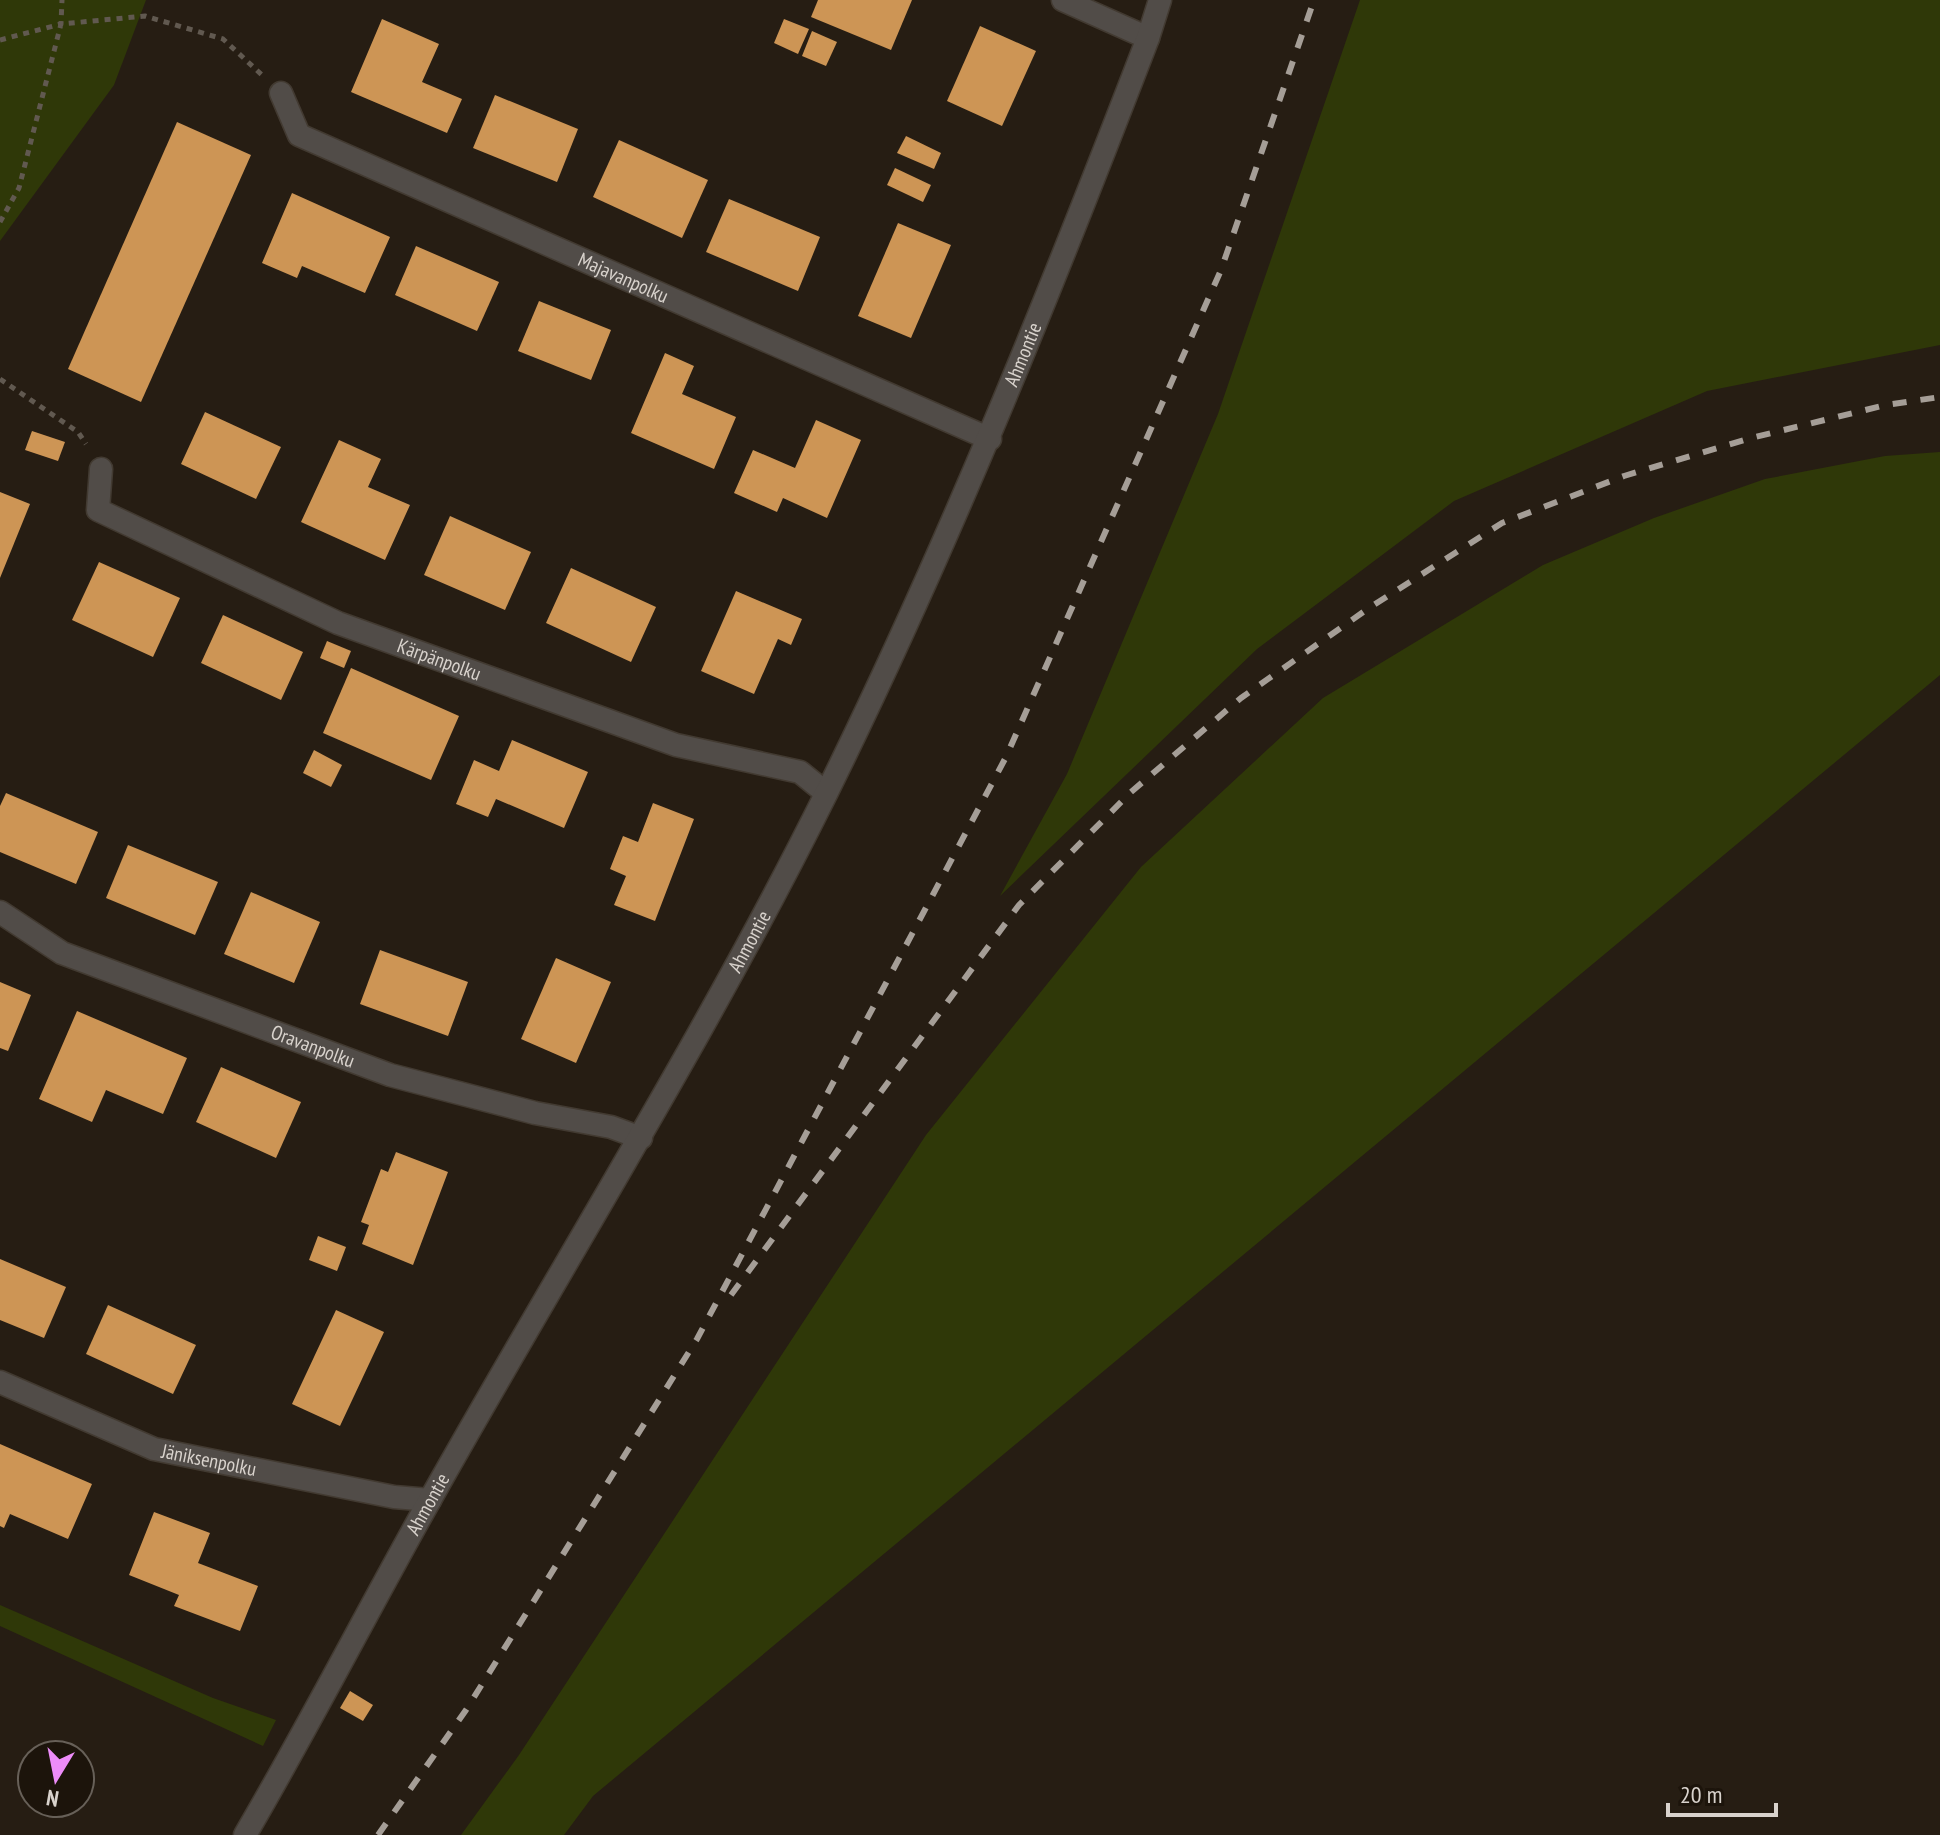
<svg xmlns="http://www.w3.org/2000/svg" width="1940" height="1835" viewBox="0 0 1940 1835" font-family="'PT Sans Narrow',sans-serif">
	<rect width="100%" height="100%" fill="#261d13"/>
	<g fill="#2f3808">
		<polygon points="0,0 146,0 114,85 0,241"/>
		<polygon points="1360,0 1940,0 1940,345 1707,391 1454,501 1257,649 1000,896 1067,774 1218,414"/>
		<polygon points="1940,452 1940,675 593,1796 564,1835 461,1835 519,1755 926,1135 1141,867 1323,698 1543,565 1654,518 1765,479 1885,456"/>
		<polygon points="0,1605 213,1698 276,1720 263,1746 0,1626"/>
	</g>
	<g fill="#cd9555">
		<polygon points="818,0 912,0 891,50 811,17"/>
		<polygon points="382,19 439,44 422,82 462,99 447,133 351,92"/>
		<polygon points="784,19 809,29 798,54 774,43"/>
		<polygon points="980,26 1036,51 1002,126 947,101"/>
		<polygon points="812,31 837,42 826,66 802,56"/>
		<polygon points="495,95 578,129 557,182 473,148"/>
		<polygon points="177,122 251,155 141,402 68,369"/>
		<polygon points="906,136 941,153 934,169 897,153"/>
		<polygon points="619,140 708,180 682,238 593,197"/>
		<polygon points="895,168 931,185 923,202 887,185"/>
		<polygon points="292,193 390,237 365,293 302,266 297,278 262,263"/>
		<polygon points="729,199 820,237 798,291 706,252"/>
		<polygon points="898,223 951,245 911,338 858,316"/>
		<polygon points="416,246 499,282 477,331 395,295"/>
		<polygon points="539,301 611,330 591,380 518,351"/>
		<polygon points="665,353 694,366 682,394 736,417 714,469 631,433"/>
		<polygon points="205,412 281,447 256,499 181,464"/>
		<polygon points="816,420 861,440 827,518 783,498 777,512 734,493 753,450 795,468"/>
		<polygon points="32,431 65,442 58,461 25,450"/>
		<polygon points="339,440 381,459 368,487 410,505 385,560 301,522"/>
		<polygon points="0,492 30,504 0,578"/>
		<polygon points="450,516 531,552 505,610 424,575"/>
		<polygon points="99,562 180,598 153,657 72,620"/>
		<polygon points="571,568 656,607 631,662 546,623"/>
		<polygon points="736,591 802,619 791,645 778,639 754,694 701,671"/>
		<polygon points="223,615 303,652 281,700 201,663"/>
		<polygon points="327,641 351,651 344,668 320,658"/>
		<polygon points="351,668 459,716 431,780 323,733"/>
		<polygon points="512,740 588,772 564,828 496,799 488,817 456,804 474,760 499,771"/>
		<polygon points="314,750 342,765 331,787 303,773"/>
		<polygon points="6,793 98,832 76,884 0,852 0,806"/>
		<polygon points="653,803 694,819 655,921 614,905 626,876 610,869 623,836 638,842"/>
		<polygon points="128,845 218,882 195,935 106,898"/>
		<polygon points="251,892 320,922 294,983 224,954"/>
		<polygon points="380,950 468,982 448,1036 360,1004"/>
		<polygon points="556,958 611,982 576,1063 521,1039"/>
		<polygon points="0,982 31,995 8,1051 0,1048"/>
		<polygon points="77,1011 187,1058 163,1114 106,1090 92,1122 39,1099"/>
		<polygon points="221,1067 301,1102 276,1158 196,1122"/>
		<polygon points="396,1152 448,1172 413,1265 362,1244 369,1225 361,1222 381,1169 388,1172"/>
		<polygon points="318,1236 346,1247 337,1271 309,1260"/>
		<polygon points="0,1259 66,1287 44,1338 0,1320"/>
		<polygon points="108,1305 196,1345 173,1394 86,1354"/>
		<polygon points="336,1310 384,1332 340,1426 292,1404"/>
		<polygon points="0,1444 92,1484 68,1539 10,1514 4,1528 0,1526"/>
		<polygon points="154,1512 210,1533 198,1563 258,1586 240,1631 174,1606 179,1595 129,1575"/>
		<polygon points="350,1691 373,1705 363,1721 340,1708"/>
	</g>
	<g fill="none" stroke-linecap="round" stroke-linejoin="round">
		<defs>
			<g id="minor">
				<polyline points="1063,0 1148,38"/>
				<path id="s1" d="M 281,93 L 299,135 L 990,439"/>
				<path id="s2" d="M 101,469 L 98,510 L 338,623 L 676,745 L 800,772 L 826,793"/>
				<path id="s3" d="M 0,912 L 62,953 L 390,1075 L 535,1113 L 611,1127 L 641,1138"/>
				<path id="s4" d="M 0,1382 L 154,1449 L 394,1497 L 430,1500"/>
				<path id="s5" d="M 245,1835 C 310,1724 368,1610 431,1498 C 563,1263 707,1034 827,792 C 948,547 1050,293 1148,38 L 1160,0"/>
			</g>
		</defs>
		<use href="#minor" stroke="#423a31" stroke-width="25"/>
		<g stroke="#615950" stroke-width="5" stroke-dasharray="6 6" stroke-linecap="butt">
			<polyline points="0,40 61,24 62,0"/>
			<polyline points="0,222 19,188 61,24 145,16 223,39 262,75"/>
			<polyline points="0,379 78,432 86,444"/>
		</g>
		<use href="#minor" stroke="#514c48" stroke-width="22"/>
		<g stroke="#a59e97" stroke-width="6" stroke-dasharray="14 14" stroke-linecap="butt">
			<polyline points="731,1295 1019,905 1131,792 1241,698 1369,608 1502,523 1624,476 1751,438 1886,405 1940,397"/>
			<polyline points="378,1835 466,1710 697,1339 1006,757 1221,270 1314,0"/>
		</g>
	</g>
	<g text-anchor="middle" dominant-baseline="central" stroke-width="8" stroke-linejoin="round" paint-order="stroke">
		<g font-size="20" fill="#d8d2cc" stroke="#1c140b">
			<text stroke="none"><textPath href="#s1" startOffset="400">Majavanpolku</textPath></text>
			<text stroke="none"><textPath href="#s5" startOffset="1674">Ahmontie</textPath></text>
			<text stroke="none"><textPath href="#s2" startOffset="414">Kärpänpolku</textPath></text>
			<text stroke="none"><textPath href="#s5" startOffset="1026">Ahmontie</textPath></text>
			<text stroke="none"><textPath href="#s3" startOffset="342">Oravanpolku</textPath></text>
			<text stroke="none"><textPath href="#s4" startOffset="224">Jäniksenpolku</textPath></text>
			<text stroke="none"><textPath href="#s5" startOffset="378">Ahmontie</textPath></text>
		</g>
	</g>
	<g transform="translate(56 1779) rotate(190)"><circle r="38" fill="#1c140b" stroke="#676058" stroke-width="2"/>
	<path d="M0-6L14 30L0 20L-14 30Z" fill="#ed8cf9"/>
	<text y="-12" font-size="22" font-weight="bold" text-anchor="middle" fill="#d8d2cc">N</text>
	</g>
	<path d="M1668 1803v12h108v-12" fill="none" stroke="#d8d2cc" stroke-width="4"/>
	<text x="1680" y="1803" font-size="24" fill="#d8d2cc" stroke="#1c140b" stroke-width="6" paint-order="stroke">20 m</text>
</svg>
